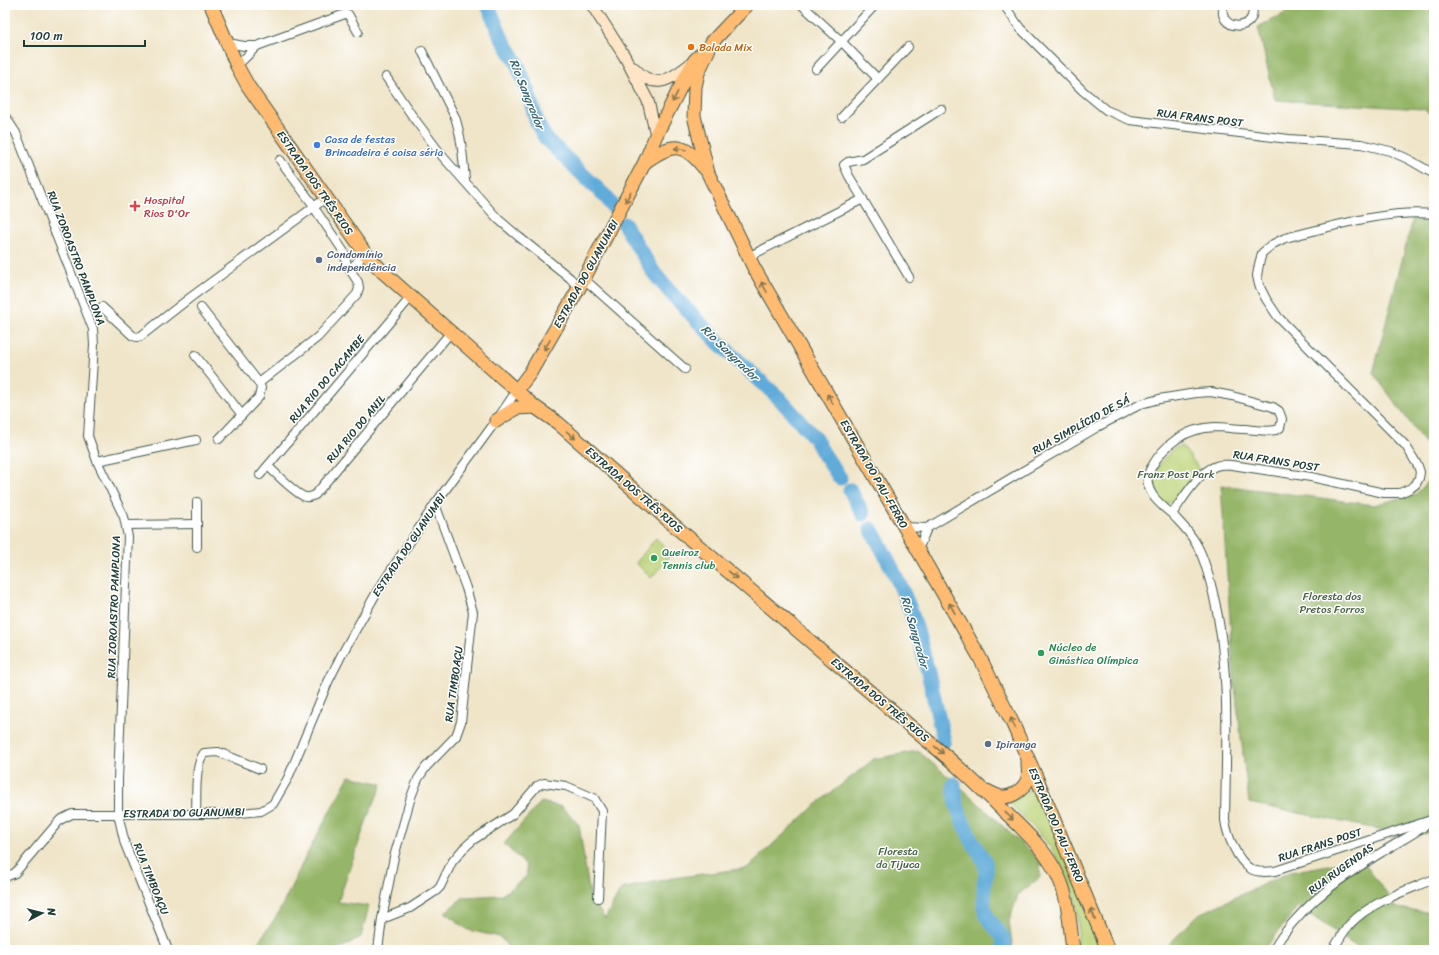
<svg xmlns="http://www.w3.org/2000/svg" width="1439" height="955" viewBox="0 0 1439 955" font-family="Sriracha,sans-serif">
	<rect width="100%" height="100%" fill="#fff"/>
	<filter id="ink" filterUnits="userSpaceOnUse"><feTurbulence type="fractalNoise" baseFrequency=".025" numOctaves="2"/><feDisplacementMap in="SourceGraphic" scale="8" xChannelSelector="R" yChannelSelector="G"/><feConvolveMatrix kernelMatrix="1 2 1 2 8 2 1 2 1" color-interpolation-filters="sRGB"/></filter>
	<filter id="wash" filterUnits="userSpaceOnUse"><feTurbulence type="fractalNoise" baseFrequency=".012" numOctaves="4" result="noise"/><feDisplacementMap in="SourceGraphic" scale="16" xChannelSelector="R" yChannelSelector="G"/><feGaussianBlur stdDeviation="0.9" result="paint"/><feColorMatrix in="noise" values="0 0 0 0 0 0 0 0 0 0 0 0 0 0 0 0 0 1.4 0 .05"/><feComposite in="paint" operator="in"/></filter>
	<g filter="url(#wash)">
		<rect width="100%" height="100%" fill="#f0e5c9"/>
		<g fill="#bcd378" stroke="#6e8856">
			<path d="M 1182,446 L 1201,471 C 1191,484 1182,498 1166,504 C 1144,492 1149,477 1163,460 C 1169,453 1173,447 1182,446 Z"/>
			<polygon points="656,538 672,554 651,578 636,563"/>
			<path d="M 1034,781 L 1103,947 C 1094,943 1087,946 1078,950 C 1078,937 1079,923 1077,910 C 1067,860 1041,831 1003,798 C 1017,796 1029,796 1034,781 Z"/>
		</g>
		<g fill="#95b568" stroke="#5a794e">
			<polygon points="1301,5 1434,5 1434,116 1423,109 1275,100 1258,27"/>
			<polygon points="1414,214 1434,219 1434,833 1402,834 1249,803 1234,679 1221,485 1374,505 1416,494 1427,483 1432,470 1431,451 1373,373"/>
			<polygon points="918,751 965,791 1040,861 1040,877 1018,895 1009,921 1013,950 531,950 509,948 500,937 468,930 445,912 464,897 502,895 527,876 526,865 504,844 541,802 562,807 579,825 590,897 605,919 621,889 673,878 747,868 818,803 874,759"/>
			<polygon points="349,776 382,784 366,822 338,902 369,906 361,937 337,950 253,950 278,914 307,854"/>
			<polygon points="1361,859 1397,908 1434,913 1434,950 1361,950 1298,906 1264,950 1163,950 1199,914 1290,872"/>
		</g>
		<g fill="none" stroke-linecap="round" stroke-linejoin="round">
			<g stroke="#61abd9" stroke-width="15">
				<polyline points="488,5 501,37 516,61 528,91 537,123 546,139 607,198 613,207"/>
				<polyline points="624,224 654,273 670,292 719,343 779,398 815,438 823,453 840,478"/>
				<polyline points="850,490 863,514"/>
				<path d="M 871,529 C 886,555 899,581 910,609 C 925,651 933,697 944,741"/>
				<polyline points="954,784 956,803 961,817 971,839 985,862 986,875 984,883 984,907 987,917 1003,938 1004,950"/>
			</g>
		</g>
	</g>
	<g filter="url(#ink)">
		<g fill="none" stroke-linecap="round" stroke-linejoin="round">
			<defs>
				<g id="street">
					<polyline points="802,5 842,42 878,79"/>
					<polyline points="1004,5 1020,28 1083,91 1106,110 1130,120 1289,139 1361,144 1390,151 1408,159 1434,174"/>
					<path d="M 1224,5 C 1215,31 1259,34 1252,5"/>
					<polyline points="228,43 244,46 257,46 345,14 348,14 358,32"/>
					<path d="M 422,51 L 455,117 C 462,138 463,159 465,180"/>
					<polyline points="237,66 257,46"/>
					<polyline points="816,69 875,5"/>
					<polyline points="386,77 413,117 443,157 482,201 498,219 519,237 570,278 579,288"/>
					<polyline points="5,116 16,133 93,329 94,345 88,436 97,461 124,517 128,537 118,779 118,814 125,844 168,950"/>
					<polyline points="842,117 908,47"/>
					<polyline points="280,160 314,206"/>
					<path d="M 1434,214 C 1387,209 1331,227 1285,238 L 1273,244 L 1262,253 L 1259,264 L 1257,276 L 1259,285 L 1266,299 L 1278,317 L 1406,446 L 1418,466 L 1420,472 L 1419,478 L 1416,484 L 1411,488 L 1400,493 L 1384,493 L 1311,477 L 1232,465 C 1226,465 1221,464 1216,466 C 1198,472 1183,499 1172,514 C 1180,523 1189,531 1195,542 C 1204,556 1209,576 1213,593 C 1231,667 1226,744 1225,820 C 1227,835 1237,861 1251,869 C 1258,873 1267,872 1275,871 L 1434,819"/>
					<polyline points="748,257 863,199"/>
					<polyline points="350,270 365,253"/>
					<polyline points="909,277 849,176 844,165 848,162 863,159 941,109"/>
					<polyline points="583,278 685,369"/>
					<polyline points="102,307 133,336 137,337 141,336 191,297 326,198"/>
					<polyline points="201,308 259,383 261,388 259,397 219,439"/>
					<polyline points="195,355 242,415"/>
					<polyline points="259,383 318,337 357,294 359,288 358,282 347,265 344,252 317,212"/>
					<polyline points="97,461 196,440"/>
					<path d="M 268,466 C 275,473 298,496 306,497 C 309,498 312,496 315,495 L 451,332"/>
					<polyline points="260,475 411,297"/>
					<polyline points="197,502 197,547"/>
					<polyline points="127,525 196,524"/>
					<path d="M 905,527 L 927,528 L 1099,426 L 1141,404 L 1159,399 L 1196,393 L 1211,392 L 1232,396 L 1273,407 L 1279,411 L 1282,419 L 1280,428 L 1276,430 C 1266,432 1255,430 1245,429 C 1235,429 1225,427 1215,427 C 1186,428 1164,444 1151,468 C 1140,488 1158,503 1172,514"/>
					<polyline points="918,550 927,528"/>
					<path d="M 196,814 C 197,797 194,766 204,753 L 218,752 L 260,769"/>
					<polyline points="5,877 15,873 60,820 72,814 231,814 261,811 273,804 288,778 328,682 342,654 378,590 435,504 496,421 517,390"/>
					<polyline points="382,919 410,908 436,891 440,887 452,862 463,849 473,840 513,814 537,786 544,783 566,786 594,798 602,811 598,898"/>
					<polyline points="378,950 382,919 394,857 411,797 418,779 426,767 456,736 461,722 473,612 466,588 435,504"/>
					<path d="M 1273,950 C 1295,912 1332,884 1368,861 C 1389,847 1411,836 1431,822"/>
					<path d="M 1333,950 C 1338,941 1343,932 1350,924 C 1372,901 1406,891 1434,879"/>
				</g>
				<g id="secondary">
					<polyline points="592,5 625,57 648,101 656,135"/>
					<path d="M 634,68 C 656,93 672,78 693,62"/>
				</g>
				<g id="primary">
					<path d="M 211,5 L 237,66 L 248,86 L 365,253 L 384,273 L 535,407 L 558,423 L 676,527 L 924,738 C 952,760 978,785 1003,810 C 1024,830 1047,851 1059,878 C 1069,900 1070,926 1073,950"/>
					<polyline points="747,5 712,42 698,73 695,87 694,116 708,173 754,268 944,595 979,656 1012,722 1037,779 1108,950"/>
					<path d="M 645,162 C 672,143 683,141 704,168"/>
					<polyline points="517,390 530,373 579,288 645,162 656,135 685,78 695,60 700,55"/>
					<polyline points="496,421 516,408 535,407"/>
					<path d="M 987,791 C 991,793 997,796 1001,797 C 1012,798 1025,789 1028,778 C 1029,773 1028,767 1028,762"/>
				</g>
			</defs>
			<use href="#street" stroke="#3e564a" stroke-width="10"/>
			<use href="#secondary" stroke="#3e564a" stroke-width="13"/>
			<use href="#primary" stroke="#3e564a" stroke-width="15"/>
			<use href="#street" stroke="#fff" stroke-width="8"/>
			<use href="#secondary" stroke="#ffe4c6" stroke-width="11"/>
			<use href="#primary" stroke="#ffbb71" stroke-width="13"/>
		</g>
		<defs><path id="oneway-shaft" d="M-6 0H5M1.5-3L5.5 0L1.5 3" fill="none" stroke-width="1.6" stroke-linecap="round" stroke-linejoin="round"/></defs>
		<g stroke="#84764f">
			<use href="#oneway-shaft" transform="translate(675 97) rotate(117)"/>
			<use href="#oneway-shaft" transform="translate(680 149) rotate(-173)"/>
			<use href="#oneway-shaft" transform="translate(628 197) rotate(117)"/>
			<use href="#oneway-shaft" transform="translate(764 287) rotate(-120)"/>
			<use href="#oneway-shaft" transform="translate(547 345) rotate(120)"/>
			<use href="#oneway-shaft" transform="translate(830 399) rotate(-120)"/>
			<use href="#oneway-shaft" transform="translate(571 435) rotate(41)"/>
			<use href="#oneway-shaft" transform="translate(733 575) rotate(40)"/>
			<use href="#oneway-shaft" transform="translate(952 608) rotate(-119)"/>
			<use href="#oneway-shaft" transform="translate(1013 723) rotate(-115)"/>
			<use href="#oneway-shaft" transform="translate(939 750) rotate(39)"/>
			<use href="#oneway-shaft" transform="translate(1009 816) rotate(45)"/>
			<use href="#oneway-shaft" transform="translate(1093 914) rotate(-112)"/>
		</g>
	</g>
	<circle fill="#e8710a" stroke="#fff" stroke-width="1.5" cx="691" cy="47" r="4"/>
	<circle fill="#3f7fe0" stroke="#fff" stroke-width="1.5" cx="317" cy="145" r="4"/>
	<path fill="#e0444e" stroke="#fff" stroke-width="1.5" d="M133 200h4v4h4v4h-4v4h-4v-4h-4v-4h4z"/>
	<g fill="#5c6f8a" stroke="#fff" stroke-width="1.5">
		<circle cx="319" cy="260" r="4"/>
		<circle cx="988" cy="744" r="4"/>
	</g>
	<g fill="#2e9e5b" stroke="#fff" stroke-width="1.5">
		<circle cx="654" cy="558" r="4"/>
		<circle cx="1041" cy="653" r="4"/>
	</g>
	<g text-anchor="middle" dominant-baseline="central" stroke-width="3" stroke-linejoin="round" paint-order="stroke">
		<g font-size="11" fill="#c56008" stroke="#fff" text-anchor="start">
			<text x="699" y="47">Balada Mix</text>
		</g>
		<g font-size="11" fill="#1f3d34" stroke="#fff">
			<text transform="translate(1200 118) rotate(7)">RUA FRANS POST</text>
			<text transform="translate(315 183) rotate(55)">ESTRADA DOS TRÊS RIOS</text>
			<text transform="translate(76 258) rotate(69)">RUA ZOROASTRO PAMPLONA</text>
			<text transform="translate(586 274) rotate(-61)">ESTRADA DO GUANUMBI</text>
			<text transform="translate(327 379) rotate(-50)">RUA RIO DO CACAMBE</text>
			<text transform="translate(1081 425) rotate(-29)">RUA SIMPLÍCIO DE SÁ</text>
			<text transform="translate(356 429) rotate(-50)">RUA RIO DO ANIL</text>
			<text transform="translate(1276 461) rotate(9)">RUA FRANS POST</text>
			<text transform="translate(874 474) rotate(60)">ESTRADA DO PAU-FERRO</text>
			<text transform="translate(634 490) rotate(41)">ESTRADA DOS TRÊS RIOS</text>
			<text transform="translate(409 545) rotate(-56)">ESTRADA DO GUANUMBI</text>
			<text transform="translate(114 607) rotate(-88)">RUA ZOROASTRO PAMPLONA</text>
			<text transform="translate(454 684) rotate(-82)">RUA TIMBOAÇU</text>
			<text transform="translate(880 700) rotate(40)">ESTRADA DOS TRÊS RIOS</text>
			<text transform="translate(184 813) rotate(-1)">ESTRADA DO GUANUMBI</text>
			<text transform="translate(1056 825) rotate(67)">ESTRADA DO PAU-FERRO</text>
			<text transform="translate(1320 845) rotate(-18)">RUA FRANS POST</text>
			<text transform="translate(1341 869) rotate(-36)">RUA RUGENDAS</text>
			<text transform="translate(151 879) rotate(68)">RUA TIMBOAÇU</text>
		</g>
		<g font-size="11" fill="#366cbe" stroke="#fff" text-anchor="start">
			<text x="325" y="139">Casa de festas<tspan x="325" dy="13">Brincadeira é coisa séria</tspan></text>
		</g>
		<g font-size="11" fill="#be3a42" stroke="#fff" text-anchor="start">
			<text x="144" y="200">Hospital<tspan x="144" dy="13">Rios D'Or</tspan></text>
		</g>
		<g font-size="11" fill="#4e5e75" stroke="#fff" text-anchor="start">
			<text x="327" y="254">Condomínio<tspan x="327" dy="13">independência</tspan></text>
			<text x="996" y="744">Ipiranga</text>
		</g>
		<g font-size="11" fill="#466245" stroke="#fff">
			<text x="1176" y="474">Franz Post Park</text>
			<text x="1332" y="596">Floresta dos<tspan x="1332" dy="13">Pretos Forros</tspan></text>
			<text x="898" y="851">Floresta<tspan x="898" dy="13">da Tijuca</tspan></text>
		</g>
		<g font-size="11" fill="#27864d" stroke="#fff" text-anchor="start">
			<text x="662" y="552">Queiroz<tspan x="662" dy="13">Tennis club</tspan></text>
			<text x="1049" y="647">Núcleo de<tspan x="1049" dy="13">Ginástica Olímpica</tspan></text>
		</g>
		<g font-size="12" font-style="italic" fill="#36646e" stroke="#fff">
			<text transform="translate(527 94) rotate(68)">Rio Sangrador</text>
			<text transform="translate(730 353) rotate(44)">Rio Sangrador</text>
			<text transform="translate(915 632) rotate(74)">Rio Sangrador</text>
		</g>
	</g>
	<rect width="1439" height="955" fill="none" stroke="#fff" stroke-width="20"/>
	<g transform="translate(42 913) rotate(83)" stroke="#ffffff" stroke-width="3" paint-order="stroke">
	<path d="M0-3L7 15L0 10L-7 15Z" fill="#1f3d34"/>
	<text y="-6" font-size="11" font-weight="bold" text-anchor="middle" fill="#1f3d34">N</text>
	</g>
	<path d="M24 40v6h121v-6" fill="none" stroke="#1f3d34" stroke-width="2"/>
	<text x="30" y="40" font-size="12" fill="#1f3d34" stroke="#ffffff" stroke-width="3" paint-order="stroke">100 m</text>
</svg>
